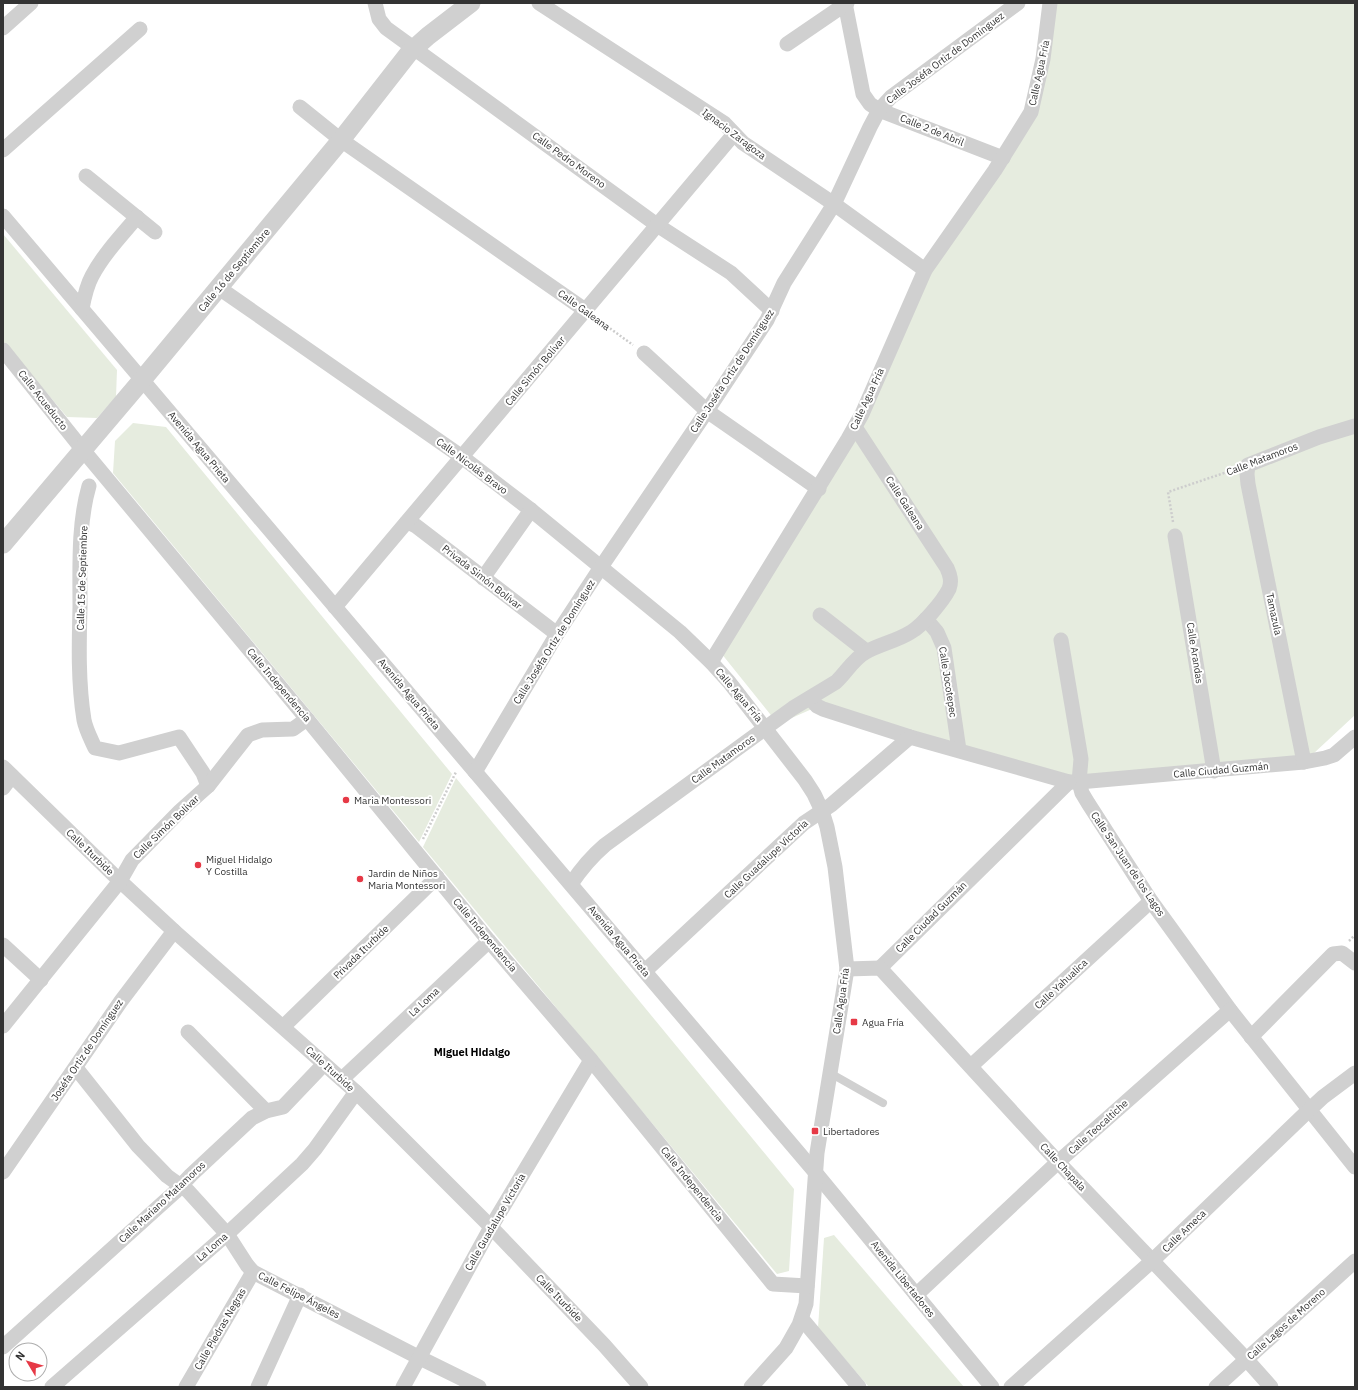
<svg xmlns="http://www.w3.org/2000/svg" width="1358" height="1390" viewBox="0 0 1358 1390" font-family="'IBM Plex Sans',sans-serif">
	<rect width="100%" height="100%" fill="#fff"/>
	<g fill="#e6ecdf">
		<polygon points="1046,3 1355,3 1355,715 1313,754 1068,780 812,709 778,724 721,653 857,416 916,288 1038,93"/>
		<polygon points="3,234 117,370 116,397 97,418 67,417 3,341"/>
		<polygon points="133,423 166,427 452,774 419,842 113,473 115,441"/>
		<polygon points="456,778 794,1189 789,1271 777,1274 423,847"/>
		<polygon points="834,1235 964,1387 869,1387 818,1328 824,1238"/>
	</g>
	<g fill="none" stroke-linecap="round" stroke-linejoin="round">
		<g stroke="#cdcdcd" stroke-width="2.5" stroke-dasharray="2 2" stroke-linecap="butt">
			<polyline points="597,319 633,345"/>
			<polyline points="1173,522 1168,492 1233,470"/>
			<polyline points="423,839 456,772"/>
			<polyline points="1349,941 1355,935"/>
		</g>
		<polyline stroke="#d0d0d0" stroke-width="8" points="830,1073 883,1103"/>
		<g stroke="#d0d0d0" stroke-width="15">
			<polyline points="375,3 379,19 386,28 657,225 731,273 772,311"/>
			<polyline points="539,3 724,123 743,143 834,204 925,270"/>
			<polyline points="845,3 863,94 870,104 879,110 1003,158"/>
			<polyline points="3,28 31,3"/>
			<polyline points="787,44 847,3"/>
			<polyline points="300,107 341,140 585,310"/>
			<polyline points="3,150 140,29"/>
			<polyline points="86,176 155,232"/>
			<polyline points="3,216 815,1172 992,1387"/>
			<polyline points="219,288 462,457 531,510 680,632 711,662 729,682 805,780 814,794 822,811 827,827 835,867 847,969 817,1153 806,1304 799,1325 786,1348 751,1387"/>
			<path d="M 82,309 C 84,298 86,287 92,276 C 103,255 121,236 137,217"/>
			<polyline points="3,350 83,450 307,719 489,941 591,1060 773,1284 807,1286"/>
			<polyline points="644,353 707,411 819,489"/>
			<path d="M 89,486 C 78,524 80,567 80,607 C 79,644 78,683 84,720 C 86,730 91,739 95,748 L 119,753 L 179,737 L 203,773 L 208,786"/>
			<polyline points="406,523 410,523 416,526 557,634"/>
			<polyline points="1175,536 1214,771"/>
			<polyline points="483,578 531,510"/>
			<polyline points="335,607 734,134"/>
			<polyline points="820,615 866,651"/>
			<polyline points="926,619 937,632 944,648 959,750"/>
			<polyline points="1061,640 1081,759 1079,782 1082,793 1088,803 1151,901 1230,1010 1355,1167"/>
			<polyline points="711,662 848,439 862,414 925,270 995,170 1031,112 1043,59 1050,3"/>
			<polyline points="810,698 817,706 823,709 910,737 1069,782 1079,782 1304,762 1325,758 1334,755 1355,737"/>
			<polyline points="1304,762 1248,484 1247,474 1248,465 1319,437 1355,426"/>
			<polyline points="3,767 120,881 174,931 356,1092 491,1227 604,1345 641,1387"/>
			<polyline points="475,772 557,634 601,567 707,411 767,320 784,283 834,204 870,127 879,110 891,97 1018,3"/>
			<polyline points="3,788 12,776"/>
			<path d="M 571,884 C 581,869 591,857 605,845 L 793,708 L 836,682 C 846,673 853,659 866,652 C 880,644 897,641 911,632 C 922,626 943,601 949,589 C 952,581 950,575 947,568 L 855,427"/>
			<polyline points="3,945 41,980"/>
			<polyline points="880,968 1069,782"/>
			<polyline points="847,969 880,968 1058,1162 1247,1360 1271,1387"/>
			<polyline points="645,971 804,823 831,805 910,737"/>
			<polyline points="3,1026 120,881 132,860 180,811 208,786 248,735 262,730 293,729 307,719"/>
			<polyline points="284,1026 437,877"/>
			<polyline points="188,1032 266,1111"/>
			<polyline points="1251,1037 1333,954 1342,953 1355,963"/>
			<polyline points="971,1066 1151,901"/>
			<polyline points="76,1068 138,1146 167,1176 188,1191 227,1234 247,1265 253,1272 418,1357 479,1387"/>
			<polyline points="342,1079 489,941"/>
			<polyline points="3,1172 121,1001 174,931"/>
			<polyline points="916,1295 1058,1162 1230,1010"/>
			<polyline points="802,1319 859,1387"/>
			<polyline points="3,1347 175,1192 191,1175 252,1118 266,1111 283,1107 324,1064"/>
			<polyline points="52,1387 227,1234 302,1164 315,1149 356,1092"/>
			<polyline points="186,1387 253,1272"/>
			<polyline points="258,1387 300,1295"/>
			<polyline points="403,1387 491,1227 591,1060"/>
			<polyline points="1011,1387 1152,1261 1309,1110 1323,1097 1355,1073"/>
			<polyline points="1216,1387 1355,1261"/>
		</g>
		<polyline stroke="#d0d0d0" stroke-width="19" points="3,544 142,380 341,140 409,53 428,36 471,3"/>
	</g>
	<g fill="#e63946" stroke="#fff" stroke-width="1.5">
		<circle cx="346" cy="800" r="4"/>
		<circle cx="198" cy="865" r="4"/>
		<circle cx="360" cy="879" r="4"/>
		<rect x="850" y="1018" width="8" height="8" rx="2"/>
		<rect x="811" y="1127" width="8" height="8" rx="2"/>
	</g>
	<g text-anchor="middle" dominant-baseline="central" stroke-width="4" stroke-linejoin="round" paint-order="stroke">
		<g font-size="10" fill="#333" stroke="#fff">
			<text transform="translate(945 58) rotate(-37)">Calle Joséfa Ortiz de Domínguez</text>
			<text transform="translate(1039 73) rotate(-78)">Calle Agua Fría</text>
			<text transform="translate(932 130) rotate(22)">Calle 2 de Abril</text>
			<text transform="translate(734 134) rotate(37)">Ignacio Zaragoza</text>
			<text transform="translate(569 160) rotate(36)">Calle Pedro Moreno</text>
			<text transform="translate(234 270) rotate(-50)">Calle 16 de Septiembre</text>
			<text transform="translate(584 310) rotate(36)">Calle Galeana</text>
			<text transform="translate(535 371) rotate(-50)">Calle Simón Bolívar</text>
			<text transform="translate(732 371) rotate(-57)">Calle Joséfa Ortiz de Domínguez</text>
			<text transform="translate(867 399) rotate(-65)">Calle Agua Fría</text>
			<text transform="translate(43 400) rotate(52)">Calle Acueducto</text>
			<text transform="translate(199 447) rotate(50)">Avenida Agua Prieta</text>
			<text transform="translate(1262 459) rotate(-21)">Calle Matamoros</text>
			<text transform="translate(472 466) rotate(37)">Calle Nicolás Bravo</text>
			<text transform="translate(905 503) rotate(57)">Calle Galeana</text>
			<text transform="translate(482 577) rotate(38)">Privada Simón Bolívar</text>
			<text transform="translate(82 578) rotate(-88)">Calle 15 de Septiembre</text>
			<text transform="translate(1274 614) rotate(78)">Tamazula</text>
			<text transform="translate(554 642) rotate(-58)">Calle Joséfa Ortiz de Domínguez</text>
			<text transform="translate(1195 653) rotate(81)">Calle Arandas</text>
			<text transform="translate(948 682) rotate(81)">Calle Jocotepec</text>
			<text transform="translate(279 685) rotate(50)">Calle Independencia</text>
			<text transform="translate(409 694) rotate(50)">Avenida Agua Prieta</text>
			<text transform="translate(739 695) rotate(50)">Calle Agua Fría</text>
			<text transform="translate(723 759) rotate(-36)">Calle Matamoros</text>
			<text transform="translate(1221 770) rotate(-5)">Calle Ciudad Guzmán</text>
			<text transform="translate(166 827) rotate(-44)">Calle Simón Bolívar</text>
			<text transform="translate(90 852) rotate(44)">Calle Iturbide</text>
			<text transform="translate(766 859) rotate(-43)">Calle Guadalupe Victoria</text>
			<text transform="translate(1128 864) rotate(56)">Calle San Juan de los Lagos</text>
			<text transform="translate(931 917) rotate(-45)">Calle Ciudad Guzmán</text>
			<text transform="translate(485 935) rotate(50)">Calle Independencia</text>
			<text transform="translate(619 941) rotate(50)">Avenida Agua Prieta</text>
			<text transform="translate(361 952) rotate(-44)">Privada Iturbide</text>
			<text transform="translate(1061 984) rotate(-43)">Calle Yahualica</text>
			<text transform="translate(841 1001) rotate(-82)">Calle Agua Fría</text>
			<text transform="translate(424 1002) rotate(-43)">La Loma</text>
			<text transform="translate(87 1050) rotate(-56)">Joséfa Ortiz de Domínguez</text>
			<text transform="translate(330 1069) rotate(42)">Calle Iturbide</text>
			<text transform="translate(1098 1127) rotate(-42)">Calle Teocaltiche</text>
			<text transform="translate(1063 1167) rotate(47)">Calle Chapala</text>
			<text transform="translate(692 1184) rotate(51)">Calle Independencia</text>
			<text transform="translate(162 1202) rotate(-43)">Calle Mariano Matamoros</text>
			<text transform="translate(495 1222) rotate(-60)">Calle Guadalupe Victoria</text>
			<text transform="translate(1184 1231) rotate(-44)">Calle Ameca</text>
			<text transform="translate(212 1247) rotate(-41)">La Loma</text>
			<text transform="translate(903 1279) rotate(51)">Avenida Libertadores</text>
			<text transform="translate(299 1295) rotate(27)">Calle Felipe Ángeles</text>
			<text transform="translate(559 1298) rotate(46)">Calle Iturbide</text>
			<text transform="translate(1286 1324) rotate(-42)">Calle Lagos de Moreno</text>
			<text transform="translate(220 1329) rotate(-60)">Calle Piedras Negras</text>
		</g>
		<g font-size="10" fill="#333" stroke="#fff" text-anchor="start">
			<text x="354" y="800">Maria Montessori</text>
			<text x="206" y="859">Miguel Hidalgo<tspan x="206" dy="12">Y Costilla</tspan></text>
			<text x="368" y="873">Jardin de Niños<tspan x="368" dy="12">Maria Montessori</tspan></text>
			<text x="862" y="1022">Agua Fría</text>
			<text x="823" y="1131">Libertadores</text>
		</g>
		<g font-size="11" font-weight="bold" fill="#000" stroke="#fff">
			<text x="472" y="1052">Miguel Hidalgo</text>
		</g>
	</g>
	<rect width="1358" height="1390" fill="none" stroke="#333333" stroke-width="8"/>
	<g transform="translate(28 1362) rotate(308)"><circle r="19" fill="#ffffff" stroke="#adadad"/>
	<path d="M0-3L7 15L0 10L-7 15Z" fill="#e63946"/>
	<text y="-6" font-size="11" font-weight="bold" text-anchor="middle" fill="#333333">N</text>
	</g>
</svg>
